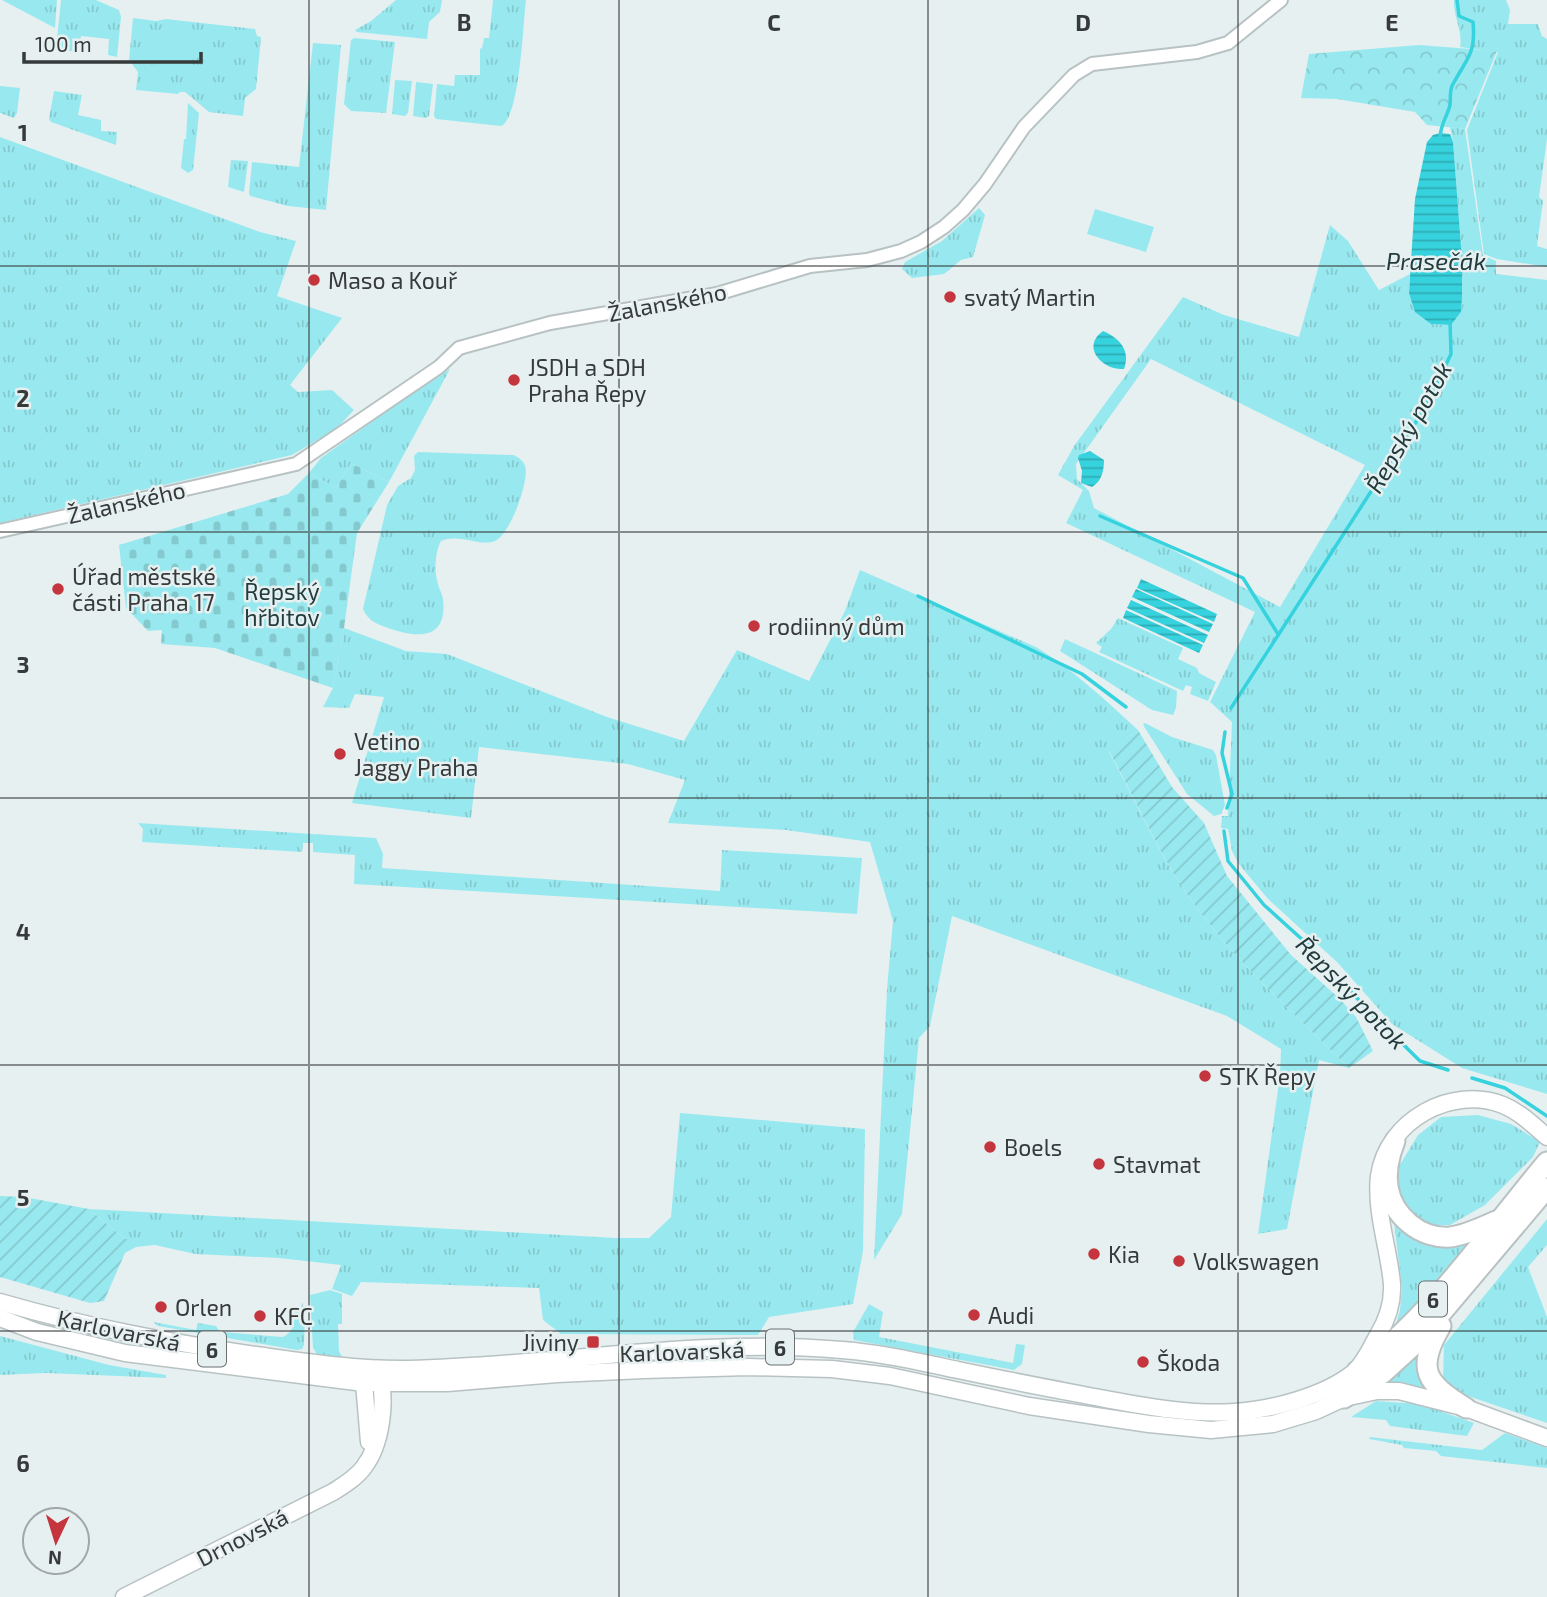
<svg xmlns="http://www.w3.org/2000/svg" width="1547" height="1597" viewBox="0 0 1547 1597" font-family="'Exo 2',sans-serif">
	<defs>
		<pattern id="grass-tufts" width="24" height="20" patternUnits="userSpaceOnUse" patternTransform="scale(1.75)"><rect width="24" height="20" fill="#98e9ef"/><path d="M3 7l-1-3M5 7V3M7 7l1-3M15 17l-1-3M17 17v-4M19 17l1-3" fill="none" stroke="#84c9ce"/></pattern>
		<pattern id="forest-crowns" width="20" height="18" patternUnits="userSpaceOnUse" patternTransform="scale(1.75)"><rect width="20" height="18" fill="#98e9ef"/><path d="M2 6a3 3 0 1 1 6 0M12 15a3 3 0 1 1 6 0" fill="none" stroke="#84c9ce"/></pattern>
		<pattern id="cemetery-stones" width="16" height="16" patternUnits="userSpaceOnUse" patternTransform="scale(1.75)"><rect width="16" height="16" fill="#98e9ef"/><path d="M2 7V4a2 2 0 0 1 4 0v3zM10 15v-3a2 2 0 0 1 4 0v3z" fill="#84c9ce"/></pattern>
		<pattern id="garden-furrows" width="10" height="10" patternUnits="userSpaceOnUse" patternTransform="scale(1.75)"><rect width="10" height="10" fill="#98e9ef"/><path d="M-1 1l2-2M0 10L10 0M9 11l2-2" fill="none" stroke="#84c9ce"/></pattern>
		<pattern id="water-rules" width="6" height="5" patternUnits="userSpaceOnUse" patternTransform="scale(1.75)"><rect width="6" height="5" fill="#36d2dd"/><path d="M0 2.5h6" fill="none" stroke="#2eabb4"/></pattern>
	</defs>
	<rect width="100%" height="100%" fill="#e6f0f1"/>
	<g fill="url(#grass-tufts)" fill-rule="evenodd">
		<polygon points="2,0 57,0 55,28"/>
		<polygon points="61,0 96,0 119,10 121,17 117,57 108,55 109,39 81,36 79,52 56,49"/>
		<polygon points="396,0 442,0 440,12 429,22 427,39 357,32 355,30 371,21"/>
		<path d="M 493,0 L 526,0 C 523,23 520,118 501,126 L 436,119 L 434,116 L 437,84 L 454,86 L 455,75 L 480,75 L 480,49 L 482,48 L 484,38 L 489,38 Z"/>
		<path d="M 1454,0 L 1506,0 L 1510,10 L 1508,24 L 1538,24 L 1542,36 L 1547,39 L 1547,139 L 1539,197 L 1543,201 L 1537,246 L 1547,249 L 1547,267 L 1497,259 L 1484,254 L 1467,130 L 1498,52 L 1460,47 C 1463,30 1453,17 1454,0 Z"/>
		<polygon points="133,18 156,21 166,19 255,29 257,36 261,37 256,89 245,98 243,116 209,112 185,92 180,92 178,94 136,90 138,72 129,60"/>
		<polygon points="354,38 395,42 386,113 351,111 344,104 351,40"/>
		<polygon points="313,43 341,45 326,210 288,206 250,196 249,193 252,162 299,167"/>
		<polygon points="395,80 412,81 408,113 405,116 392,114"/>
		<polygon points="416,82 433,84 429,116 426,118 413,116"/>
		<polygon points="0,86 20,88 17,113 14,118 0,113"/>
		<polygon points="54,91 82,95 78,115 101,120 101,131 117,132 116,145 51,122 49,119"/>
		<polygon points="188,103 199,113 193,170 188,173 181,168 184,139 186,139"/>
		<path d="M 1450,127 L 1465,129 L 1483,255 L 1496,261 L 1496,274 L 1547,280 L 1547,1094 L 1462,1068 L 1392,1024 L 1337,962 L 1268,899 L 1238,863 L 1232,851 L 1228,829 L 1221,828 L 1222,816 L 1228,816 L 1232,722 L 1210,702 L 1255,612 L 1066,523 L 1083,490 L 1058,475 L 1074,446 L 1183,297 L 1224,315 L 1299,337 L 1330,225 L 1348,241 L 1379,290 L 1410,274 L 1409,293 L 1431,324 L 1451,325 L 1461,312 L 1462,297 L 1462,259 L 1453,142 ZM 1151,359 L 1365,465 L 1280,607 L 1094,508 L 1089,491 L 1077,479 L 1076,464 Z"/>
		<polygon points="0,137 260,232 296,241 277,296 342,318 290,385 298,392 332,390 354,410 336,429 292,455 0,523"/>
		<polygon points="231,160 248,161 244,192 228,187"/>
		<polygon points="979,208 985,215 973,257 961,260 944,274 912,278 902,269 905,262 942,241"/>
		<polygon points="450,369 389,482 351,463 336,488 309,473 321,458 408,396"/>
		<path d="M 418,452 L 513,455 C 518,457 524,461 525,466 C 530,480 510,535 495,541 C 479,547 460,533 441,541 C 435,552 434,572 438,584 C 439,589 442,593 443,599 C 448,641 416,638 388,628 C 377,624 367,620 363,609 L 387,505 L 398,486 L 411,478 L 415,470 L 414,456 Z"/>
		<path d="M 860,570 L 1036,647 C 1074,670 1105,700 1138,730 L 1109,752 C 1132,794 1152,839 1177,879 C 1223,952 1289,1008 1349,1068 L 1319,1060 L 1287,1229 L 1258,1234 L 1280,1075 L 1281,1049 L 1227,1016 L 952,916 L 930,1026 L 919,1038 L 902,1214 L 874,1260 L 887,989 L 893,921 L 870,842 L 786,830 L 668,823 L 685,780 L 628,764 L 479,747 L 471,818 L 352,803 L 384,697 L 355,694 L 349,708 L 323,707 L 333,688 L 344,628 L 406,651 L 447,654 L 607,717 L 684,741 L 737,650 L 809,681 L 845,611 Z"/>
		<polygon points="1118,618 1183,648 1178,659 1197,668 1199,673 1216,682 1208,701 1190,694 1192,687 1186,685 1183,691 1099,652 1102,647 1096,643 1111,629"/>
		<polygon points="1065,639 1177,691 1176,708 1173,715 1152,710 1060,651"/>
		<polygon points="1145,723 1172,737 1213,750 1216,755 1225,805 1221,814 1214,816 1187,794 1145,728 1143,724"/>
		<polygon points="138,823 376,838 383,854 382,868 720,891 722,850 862,858 857,914 354,884 355,855 313,852 313,843 303,843 302,852 142,842 143,829"/>
		<polygon points="680,1113 865,1129 863,1251 853,1304 769,1317 758,1335 561,1334 543,1320 539,1288 361,1282 352,1296 332,1289 341,1265 279,1258 195,1254 155,1245 136,1247 125,1253 125,1239 89,1209 616,1238 649,1238 671,1217"/>
		<polygon points="1478,1115 1511,1124 1540,1142 1533,1157 1485,1205 1450,1225 1424,1225 1405,1209 1399,1196 1396,1171 1418,1135 1441,1117"/>
		<polygon points="1547,1219 1547,1245 1528,1267 1547,1317 1547,1423 1462,1394 1443,1378 1444,1345"/>
		<path d="M 1394,1222 C 1414,1244 1440,1251 1469,1244 L 1394,1330 L 1400,1310 L 1402,1289 Z"/>
		<polygon points="330,1290 342,1294 342,1324 338,1324 339,1351 342,1357 317,1354 313,1348 310,1295"/>
		<path d="M 302,1302 L 305,1316 L 304,1345 L 302,1349 L 297,1350 L 158,1326 L 153,1322 L 196,1330 L 198,1323 L 216,1326 L 220,1332 L 283,1337 C 295,1331 294,1322 295,1310 L 301,1310 Z"/>
		<polygon points="869,1304 883,1312 879,1337 1013,1363 1016,1344 1025,1345 1022,1364 1014,1370 854,1340 853,1332"/>
		<polygon points="0,1336 109,1365 166,1375 166,1378 46,1373 0,1375"/>
		<polygon points="1420,1352 1428,1391 1385,1384"/>
		<polygon points="1376,1401 1420,1404 1474,1423 1467,1436 1390,1426 1386,1420 1351,1417"/>
		<polygon points="1505,1433 1547,1448 1547,1468 1441,1456 1436,1451 1404,1448 1402,1445 1369,1439 1370,1437 1482,1450"/>
	</g>
	<polygon fill="url(#forest-crowns)" points="1419,45 1497,51 1465,129 1427,125 1415,112 1337,99 1301,98 1309,54"/>
	<polygon fill="url(#cemetery-stones)" points="351,463 389,482 357,533 344,628 333,688 215,648 161,644 162,630 148,631 126,608 119,545 288,494 309,473 336,488"/>
	<g fill="url(#garden-furrows)">
		<path d="M 1138,730 L 1172,787 L 1204,823 L 1227,876 L 1291,955 L 1340,999 L 1356,1017 L 1373,1051 L 1349,1068 C 1289,1008 1223,952 1177,879 C 1152,838 1132,793 1109,751 Z"/>
		<polygon points="0,1196 24,1197 89,1209 125,1239 133,1240 125,1253 104,1301 90,1303 0,1277"/>
	</g>
	<g fill="#98e9ef">
		<polygon points="150,36 193,39 190,68 148,64"/>
		<polygon points="1095,209 1154,227 1146,252 1087,234"/>
	</g>
	<g fill="url(#water-rules)">
		<polygon points="1440,133 1450,134 1453,142 1462,259 1462,297 1461,312 1451,325 1431,324 1415,312 1409,293 1415,199 1427,142 1433,135"/>
		<path d="M 1103,331 C 1119,338 1131,350 1124,369 C 1103,371 1080,347 1103,331 Z"/>
		<path d="M 1090,451 L 1104,460 C 1104,470 1102,481 1092,487 L 1081,483 L 1082,471 L 1078,458 L 1079,455 Z"/>
		<polygon points="1141,579 1217,614 1214,622 1137,588"/>
		<polygon points="1136,589 1213,624 1209,632 1132,597"/>
		<polygon points="1131,600 1208,635 1204,643 1127,608"/>
		<polygon points="1126,610 1203,645 1199,653 1123,618"/>
	</g>
	<g fill="none" stroke-linecap="round" stroke-linejoin="round">
		<g stroke="#36d2dd" stroke-width="3.5">
			<path d="M 1440,137 C 1441,123 1447,117 1450,105 C 1451,98 1449,90 1453,84 C 1467,58 1476,54 1473,22 L 1459,16 L 1457,0"/>
			<polyline points="1100,516 1243,578 1278,634"/>
			<polyline points="918,596 1082,674 1126,707"/>
			<polyline points="1231,708 1425,408 1451,354 1450,321"/>
			<polyline points="1225,732 1222,753 1232,794 1227,808"/>
			<polyline points="1224,831 1228,861 1264,905 1316,952 1364,1006 1420,1061 1448,1070"/>
			<polyline points="1472,1078 1505,1088 1547,1116"/>
		</g>
		<defs>
			<polyline id="minor" points="0,531 296,464 439,367 459,348 550,323 717,294 810,266 867,260 901,251 921,242 944,227 963,210 985,184 1024,127 1074,75 1092,64 1197,52 1228,43 1281,0"/>
			<g id="major">
				<path d="M 0,1302 C 86,1327 168,1342 256,1355 C 307,1362 358,1370 409,1369 C 554,1366 697,1337 842,1350 C 881,1353 920,1362 958,1370 C 1005,1380 1053,1389 1100,1398 C 1144,1406 1189,1415 1234,1412 C 1271,1410 1324,1396 1353,1373 C 1364,1364 1371,1347 1378,1335 C 1387,1320 1393,1302 1392,1284 C 1389,1249 1375,1212 1379,1176 C 1387,1120 1452,1085 1503,1105 C 1520,1112 1533,1125 1547,1137"/>
				<polyline points="0,1318 37,1332 125,1353 364,1383 447,1383 557,1374 643,1370 748,1367 832,1369 890,1376 1029,1406 1149,1424 1211,1430 1273,1424 1316,1411 1344,1398 1377,1391 1399,1391 1466,1408 1547,1438"/>
				<polyline points="366,1374 364,1383 369,1442"/>
				<path d="M 124,1597 L 333,1492 C 344,1485 356,1478 364,1467 C 381,1445 387,1402 379,1375"/>
			</g>
			<g id="highway">
				<path d="M 1395,1141 C 1383,1171 1383,1202 1410,1224 C 1421,1233 1436,1238 1450,1237 C 1466,1235 1482,1227 1496,1221"/>
				<path d="M 1441,1326 C 1415,1370 1426,1383 1466,1408"/>
				<path d="M 1357,1371 C 1433,1315 1487,1233 1547,1162"/>
				<polyline points="1344,1398 1383,1373 1416,1343 1547,1188"/>
			</g>
		</defs>
		<use href="#minor" stroke="#b8c2c3" stroke-width="16"/>
		<use href="#major" stroke="#b8c2c3" stroke-width="19"/>
		<use href="#highway" stroke="#b8c2c3" stroke-width="23"/>
		<use href="#minor" stroke="#fff" stroke-width="12"/>
		<use href="#major" stroke="#fff" stroke-width="16"/>
		<use href="#highway" stroke="#fff" stroke-width="19"/>
	</g>
	<path fill="none" stroke="#363a3a" stroke-width="2" stroke-opacity="0.55" d="M 309,0 L 309,1597M 619,0 L 619,1597M 928,0 L 928,1597M 1238,0 L 1238,1597M 0,266 L 1547,266M 0,532 L 1547,532M 0,798 L 1547,798M 0,1065 L 1547,1065M 0,1331 L 1547,1331"/>
	<g fill="#c5353e" stroke="#e6f0f1" stroke-width="2.5">
		<circle cx="314" cy="280" r="7"/>
		<circle cx="950" cy="297" r="7"/>
		<circle cx="514" cy="380" r="7"/>
		<circle cx="58" cy="589" r="7"/>
		<circle cx="754" cy="626" r="7"/>
		<circle cx="340" cy="754" r="7"/>
		<circle cx="1205" cy="1076" r="7"/>
		<circle cx="990" cy="1147" r="7"/>
		<circle cx="1099" cy="1164" r="7"/>
		<circle cx="1094" cy="1254" r="7"/>
		<circle cx="1179" cy="1261" r="7"/>
		<circle cx="161" cy="1307" r="7"/>
		<circle cx="974" cy="1315" r="7"/>
		<circle cx="260" cy="1316" r="7"/>
		<rect x="586" y="1335" width="14" height="14" rx="3.5"/>
		<circle cx="1143" cy="1362" r="7"/>
	</g>
	<g text-anchor="middle" dominant-baseline="central" stroke-width="5" stroke-linejoin="round" paint-order="stroke">
		<g fill="#e6f0f1" stroke="#6b7171" stroke-width="2">
			<rect x="1419" y="1281.5" width="28" height="35" rx="5"/>
			<rect x="766" y="1329.5" width="28" height="35" rx="5"/>
			<rect x="198" y="1331.5" width="28" height="35" rx="5"/>
		</g>
		<g font-size="21" font-weight="bold" fill="#363a3a">
			<text x="1433" y="1299">6</text>
			<text x="780" y="1347">6</text>
			<text x="212" y="1349">6</text>
		</g>
		<g font-size="23" fill="#363a3a" stroke="#e6f0f1" text-anchor="start">
			<text x="328" y="280">Maso a Kouř</text>
			<text x="964" y="297">svatý Martin</text>
			<text x="528" y="367">JSDH a SDH<tspan x="528" dy="26">Praha Řepy</tspan></text>
			<text x="72" y="576">Úřad městské<tspan x="72" dy="26">části Praha 17</tspan></text>
			<text x="768" y="626">rodiinný dům</text>
			<text x="354" y="741">Vetino<tspan x="354" dy="26">Jaggy Praha</tspan></text>
			<text x="1219" y="1076">STK Řepy</text>
			<text x="1004" y="1147">Boels</text>
			<text x="1113" y="1164">Stavmat</text>
			<text x="1108" y="1254">Kia</text>
			<text x="1193" y="1261">Volkswagen</text>
			<text x="175" y="1307">Orlen</text>
			<text x="988" y="1315">Audi</text>
			<text x="274" y="1316">KFC</text>
			<text x="579" y="1342" text-anchor="end">Jiviny</text>
			<text x="1157" y="1362">Škoda</text>
		</g>
		<g font-size="23" fill="#363a3a" stroke="#e6f0f1">
			<text transform="translate(667 302) rotate(-11)">Žalanského</text>
			<text transform="translate(126 502) rotate(-13)">Žalanského</text>
			<text transform="translate(119 1330) rotate(12)">Karlovarská</text>
			<text transform="translate(682 1351) rotate(-2)">Karlovarská</text>
			<text transform="translate(242 1537) rotate(-27)">Drnovská</text>
		</g>
		<g font-size="23" fill="#233c3e" stroke="#e6f0f1">
			<text x="282" y="591">Řepský<tspan x="282" dy="26">hřbitov</tspan></text>
		</g>
		<g font-size="24" font-style="italic" fill="#233b3d" stroke="#e6f0f1">
			<text x="1436" y="260">Prasečák</text>
			<text transform="translate(1408 427) rotate(-60)">Řepský potok</text>
			<text transform="translate(1352 992) rotate(46)">Řepský potok</text>
		</g>
	</g>
	<g font-size="23" text-anchor="middle" font-weight="bold" fill="#363a3a" stroke="#e6f0f1" stroke-width="5" stroke-linejoin="round" paint-order="stroke">
		<text x="464" y="31">B</text>
		<text x="774" y="31">C</text>
		<text x="1083" y="31">D</text>
		<text x="1392" y="31">E</text>
		<text x="23" y="141">1</text>
		<text x="23" y="407">2</text>
		<text x="23" y="673">3</text>
		<text x="23" y="940">4</text>
		<text x="23" y="1206">5</text>
		<text x="23" y="1472">6</text>
	</g>
	<g transform="translate(56 1541) rotate(184)"><circle r="33" fill="#e6f0f1" stroke="#a0a7a8" stroke-width="2"/>
	<path d="M0-5L12 26L0 18L-12 26Z" fill="#c5353e"/>
	<text y="-10" font-size="19" font-weight="bold" text-anchor="middle" fill="#363a3a">N</text>
	</g>
	<path d="M24 52v10h177v-10" fill="none" stroke="#363a3a" stroke-width="3.5"/>
	<text x="35" y="52" font-size="21" fill="#363a3a" stroke="#e6f0f1" stroke-width="5" paint-order="stroke">100 m</text>
</svg>
